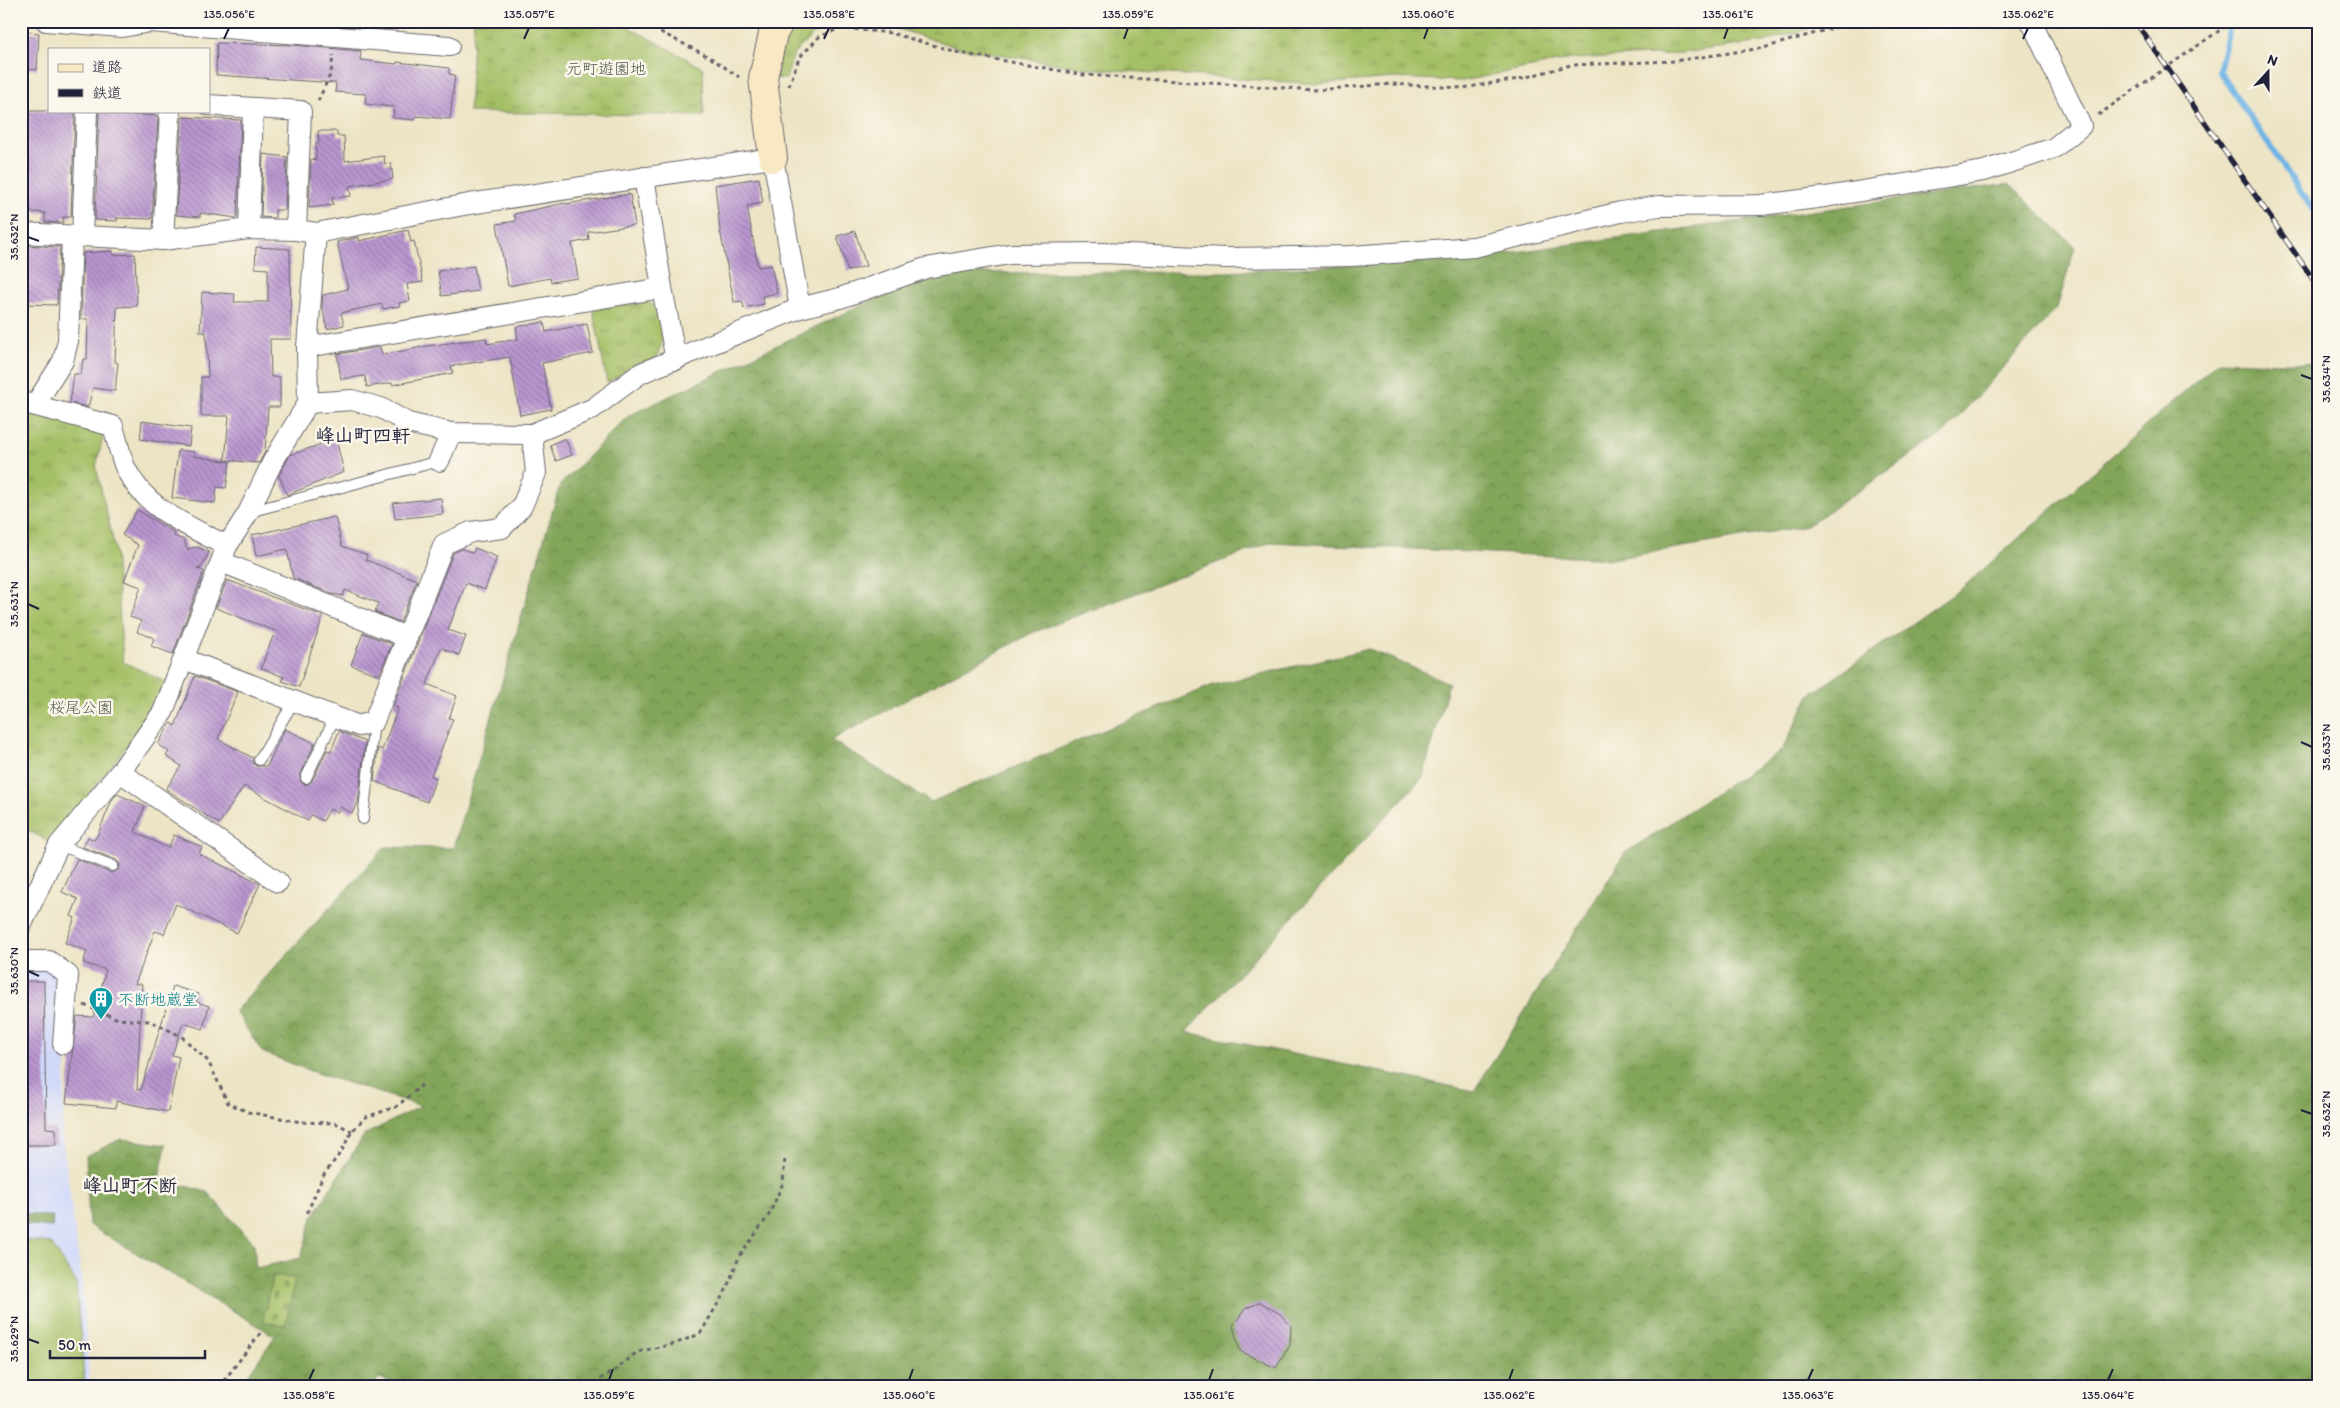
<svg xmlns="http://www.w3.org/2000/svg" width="2340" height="1408" viewBox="0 0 2340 1408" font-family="Itim,'Klee One',sans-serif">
	<defs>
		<pattern id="grass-tufts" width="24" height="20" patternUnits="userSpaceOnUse" patternTransform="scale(1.25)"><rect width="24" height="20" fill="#a4bf65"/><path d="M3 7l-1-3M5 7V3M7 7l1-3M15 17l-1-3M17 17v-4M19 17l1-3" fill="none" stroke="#859b54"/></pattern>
		<pattern id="forest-crowns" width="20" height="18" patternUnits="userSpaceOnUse" patternTransform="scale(1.25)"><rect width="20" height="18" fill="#83a65a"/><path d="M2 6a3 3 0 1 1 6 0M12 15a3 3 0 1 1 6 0" fill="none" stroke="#6b874c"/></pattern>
		<pattern id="cemetery-stones" width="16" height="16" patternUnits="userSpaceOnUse" patternTransform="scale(1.25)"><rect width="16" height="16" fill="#a4bf65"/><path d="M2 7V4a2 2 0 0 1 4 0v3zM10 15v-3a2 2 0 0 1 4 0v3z" fill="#859b54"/></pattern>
		<pattern id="building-back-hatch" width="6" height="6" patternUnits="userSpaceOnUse" patternTransform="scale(1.25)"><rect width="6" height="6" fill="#b996d0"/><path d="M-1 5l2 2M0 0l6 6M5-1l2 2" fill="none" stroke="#967aaa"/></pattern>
	</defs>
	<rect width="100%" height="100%" fill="#fbf7ec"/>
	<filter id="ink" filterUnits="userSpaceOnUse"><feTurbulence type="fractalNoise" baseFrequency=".02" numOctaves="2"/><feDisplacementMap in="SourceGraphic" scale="10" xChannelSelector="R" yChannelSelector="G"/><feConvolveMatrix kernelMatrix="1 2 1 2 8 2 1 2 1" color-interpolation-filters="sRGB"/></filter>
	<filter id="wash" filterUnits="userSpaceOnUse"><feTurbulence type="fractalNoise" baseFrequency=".0096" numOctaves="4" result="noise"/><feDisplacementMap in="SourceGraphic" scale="20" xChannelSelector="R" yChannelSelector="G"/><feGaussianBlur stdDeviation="1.12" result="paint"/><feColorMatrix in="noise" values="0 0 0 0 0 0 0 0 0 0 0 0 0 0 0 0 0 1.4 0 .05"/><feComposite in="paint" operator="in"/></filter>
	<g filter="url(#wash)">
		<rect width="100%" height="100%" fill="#ece4c4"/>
		<polygon fill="#d1d9f9" points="21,968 46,968 60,978 67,1046 62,1136 82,1282 90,1387 21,1387"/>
		<g fill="url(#grass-tufts)" stroke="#637050">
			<polygon points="474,21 618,21 703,68 704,116 469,112"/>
			<polygon points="793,21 1835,21 1763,42 1673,54 1571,59 1462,81 1394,78 1318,84 1084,68 960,48 892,27 840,22 813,34 794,54 786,79 775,78 783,38"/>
			<polygon points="648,302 656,307 663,339 656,359 637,364 607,383 593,309"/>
			<polygon points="21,409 104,432 96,467 115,549 123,662 166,682 155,709 52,843 21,827"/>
		</g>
		<g fill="url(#forest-crowns)" stroke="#52644a">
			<polygon points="2009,184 2075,247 2057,308 1944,433 1807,526 1612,559 1272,542 1034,632 831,740 931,802 1213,685 1369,649 1449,683 1423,777 1186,1032 1474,1091 1625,853 1782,750 1810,695 1961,589 2219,361 2319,364 2319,1387 412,1387 378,1378 374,1387 240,1387 275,1336 89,1225 86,1156 121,1139 166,1145 159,1179 207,1192 254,1244 256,1268 301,1258 312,1218 364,1135 421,1106 313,1072 262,1052 235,1011 385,847 453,848 560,485 628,416 929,273 1225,272 1472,258"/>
			<polygon points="21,1213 53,1217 52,1227 21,1224"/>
		</g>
		<polygon fill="url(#cemetery-stones)" stroke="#637050" points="273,1275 295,1279 285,1326 263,1321"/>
		<polygon fill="#a4bf65" stroke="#637050" points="21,1240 51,1243 76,1282 85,1387 21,1387"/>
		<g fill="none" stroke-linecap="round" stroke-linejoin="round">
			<polyline stroke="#6db3e4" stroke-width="6" points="2231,21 2219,71 2319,219"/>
		</g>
		<g id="blocks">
			<g fill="url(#building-back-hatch)">
				<polygon points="21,31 39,33 37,70 21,68"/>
				<polygon points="217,43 292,45 361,51 360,60 397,64 397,62 449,68 449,74 455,75 450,119 416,116 415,120 393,118 394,107 365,104 366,94 335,92 336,83 216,75"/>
				<polygon points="21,111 75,111 71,217 63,217 63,223 45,222 45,213 21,211"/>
				<polygon points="99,111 127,111 127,114 158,116 152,219 117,218 117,221 95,220"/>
				<polygon points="182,117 241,120 237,218 200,213 200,217 176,215"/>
				<polygon points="318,131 337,131 337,136 344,136 345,161 384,156 385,164 391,163 393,179 349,186 351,196 332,198 333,205 309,208 311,159 316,160 316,143 319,143"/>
				<polygon points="263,154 287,157 285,210 275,210 275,218 261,217"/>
				<polygon points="759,178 763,203 747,206 758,267 771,265 777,293 762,296 764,304 744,308 742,301 734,302 720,230 715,185"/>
				<polygon points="630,194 635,225 588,232 589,240 572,243 578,278 551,282 550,278 508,286 497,224 516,221 514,214 565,203 566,204"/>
				<polygon points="408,230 411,242 414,241 423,282 407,284 410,301 399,303 400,306 383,309 382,304 341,313 344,325 327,329 322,306 323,295 348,289 337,242 359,237 359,241"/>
				<polygon points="855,231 866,266 848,271 837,236"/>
				<polygon points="21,245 60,247 57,305 23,304"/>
				<polygon points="256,247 290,249 291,339 270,339 271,377 280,377 280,407 268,407 265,452 259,463 225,460 229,416 201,416 201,377 208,377 206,332 200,332 202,292 235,294 234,302 268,302 268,269 255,268"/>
				<polygon points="113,251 113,255 135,254 137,306 117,307 115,362 118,363 115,391 93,388 88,407 70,403 74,374 81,374 83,359 87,359 88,319 81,319 83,253"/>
				<polygon points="474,266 478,291 442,296 438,271"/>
				<polygon points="544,322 546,332 587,324 593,353 542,363 551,409 520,415 510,357 451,366 453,373 392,385 392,383 367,387 365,376 341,379 337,354 380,347 382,355 427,346 486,338 487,344 518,339 516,327"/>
				<polygon points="142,421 191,428 189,446 140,439"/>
				<polygon points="565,438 572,455 556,461 550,445"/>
				<polygon points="336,439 344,472 287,495 279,476 290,455"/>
				<polygon points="178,450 194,452 194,456 230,462 226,488 217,487 215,503 172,498"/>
				<polygon points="441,498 443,514 395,519 393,503"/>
				<polygon points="137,510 175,533 174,536 184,540 187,549 197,547 209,552 201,568 197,569 204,571 173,654 151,646 154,638 137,632 141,621 130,617 141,587 124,581 138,545 122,535"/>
				<polygon points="335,517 342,546 367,555 366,560 417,580 400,622 375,612 378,603 345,590 343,596 332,594 293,578 287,549 256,556 252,535"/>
				<polygon points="475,548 497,557 485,590 466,583 448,630 466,636 459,655 441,648 427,684 457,696 449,718 453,719 431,776 436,778 427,802 374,781 378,748 382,750 398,708 393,706 453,553 462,549 473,553"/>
				<polygon points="227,580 323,616 299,687 282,681 284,677 261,668 275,631 216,608"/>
				<polygon points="363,633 392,644 379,675 351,665"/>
				<polygon points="195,676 238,692 218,739 253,758 253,763 256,766 267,766 285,729 315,743 300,776 301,782 306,785 312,781 327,750 331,751 339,731 365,742 358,803 352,813 340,807 337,813 330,809 323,821 311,815 308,821 244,786 219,824 166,789 181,766 166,756 169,752 158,744 171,723 175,726"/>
				<polygon points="117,794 145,806 135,832 168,848 174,835 202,847 199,854 260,884 237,933 176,904 164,934 155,931 135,984 142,984 137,1089 141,1090 173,986 199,994 196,1002 209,1006 203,1029 183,1023 172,1055 179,1057 168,1112 116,1101 116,1108 66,1103 77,1016 93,1017 106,970 83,963 87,951 65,943 75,918 71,916 78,899 62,892 77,859 111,873 119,869 120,864 116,860 83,847 88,837 94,840 97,836 112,800"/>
				<polygon points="21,981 44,981 46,1128 56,1129 56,1145 21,1145"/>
				<polygon points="1260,1302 1280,1314 1291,1326 1290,1345 1276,1368 1240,1351 1233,1326 1245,1309"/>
			</g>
		</g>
	</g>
	<g filter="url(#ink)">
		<use href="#blocks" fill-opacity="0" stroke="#69666b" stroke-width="1"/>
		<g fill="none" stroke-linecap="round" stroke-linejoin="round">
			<defs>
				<g id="lane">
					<polyline points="249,512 439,461"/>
					<polyline points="259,760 294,701"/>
					<polyline points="306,778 335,717"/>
					<polyline points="363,819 374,721"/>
					<polyline points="59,845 113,866"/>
				</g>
				<g id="street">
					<polyline points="46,21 122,27 150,22 449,46"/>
					<polyline points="209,105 301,111 296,230"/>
					<polyline points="249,229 253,108"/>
					<polyline points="21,233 163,240 249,229 296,230 316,233 469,204 773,158 800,308"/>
					<polyline points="316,233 307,347 308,403 352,400 381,408 408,423 451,433 532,434 592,409 641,373 800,308 840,298 926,268 1010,254 1102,253 1226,258 1352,256 1474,247 1621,212 1659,206 1761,205 1825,197 1984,171 2054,148 2081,126 2031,21"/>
					<polyline points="82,237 87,111"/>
					<polyline points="163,240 170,111"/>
					<polyline points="662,288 676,360"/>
					<polyline points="307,347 662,288 644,177"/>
					<path d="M 21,402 L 113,426 C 117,440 120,454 125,467 C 144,509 189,526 227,546"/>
					<polyline points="35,405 63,361 68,341 72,236"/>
					<polyline points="439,461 451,433"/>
					<polyline points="222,562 406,637"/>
					<polyline points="184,659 359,726 374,721 444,544 471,532 502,528 522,506 536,473 532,434"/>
					<polyline points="120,772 278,882"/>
					<polyline points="21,926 59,845 120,772 163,712 227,546 248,513 272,463 308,403"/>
					<polyline points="21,961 49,961 68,975 63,1044"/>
				</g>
				<polyline id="secondary" points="773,158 763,78 773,34 780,21"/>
			</defs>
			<use href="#lane" stroke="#69666b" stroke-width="12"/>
			<use href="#street" stroke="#69666b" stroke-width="22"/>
			<use href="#secondary" stroke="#69666b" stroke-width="30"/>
			<g stroke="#69666b" stroke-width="3" stroke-dasharray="4 4" stroke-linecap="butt">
				<polyline points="639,21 711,58 739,77"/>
				<polyline points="789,86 799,58 819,37 841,28 891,33 960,53 1084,75 1317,90 1391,84 1463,88 1519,79 1571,65 1674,61 1763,48 1858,21"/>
				<polyline points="318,101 331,73 333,55"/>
				<polyline points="2098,115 2233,21"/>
				<polyline points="84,1005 118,1019 150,1021 181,1036 208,1061 228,1103 248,1112 301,1122 335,1123 352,1131"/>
				<polyline points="307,1213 323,1176 341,1152 352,1131 366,1117 396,1107 422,1085"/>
				<polyline points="219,1387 262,1331"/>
				<polyline points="586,1387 617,1369 637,1352 674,1344 700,1334 726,1290 739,1257 769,1215 783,1183 785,1157"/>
			</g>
			<use href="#lane" stroke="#fff" stroke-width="10"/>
			<use href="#street" stroke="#fff" stroke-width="20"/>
			<use href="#secondary" stroke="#f8e8c3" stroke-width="28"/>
			<defs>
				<polyline id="rail" points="2135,21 2319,288"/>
			</defs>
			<use href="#rail" stroke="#22223b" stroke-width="5.5"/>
			<use href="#rail" stroke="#fbf7ec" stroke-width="4" stroke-dasharray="11" stroke-linecap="butt"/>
		</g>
	</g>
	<path fill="none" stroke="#22223b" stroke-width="2" d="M 224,39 L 229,28M 524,39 L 529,28M 824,39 L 829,28M 1124,39 L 1128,28M 1424,39 L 1428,28M 1724,39 L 1728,28M 2023,39 L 2028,28M 28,237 L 39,241M 2301,375 L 2312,379M 28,604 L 39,609M 2301,742 L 2312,747M 28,971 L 39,976M 2301,1110 L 2312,1114M 28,1339 L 39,1343M 309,1380 L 314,1369M 609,1380 L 613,1369M 909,1380 L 913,1369M 1209,1380 L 1213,1369M 1509,1380 L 1513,1369M 1808,1380 L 1813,1369M 2108,1380 L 2113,1369"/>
	<defs>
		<symbol id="building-pin" viewBox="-11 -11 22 30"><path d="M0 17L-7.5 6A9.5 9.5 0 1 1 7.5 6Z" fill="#0f9aa8" stroke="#fbf7ec"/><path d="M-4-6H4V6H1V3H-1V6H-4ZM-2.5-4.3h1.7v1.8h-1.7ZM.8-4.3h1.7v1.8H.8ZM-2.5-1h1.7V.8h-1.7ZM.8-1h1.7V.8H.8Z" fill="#fff"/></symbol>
	</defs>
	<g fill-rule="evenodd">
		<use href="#building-pin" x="87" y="985" width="28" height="38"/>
	</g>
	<g text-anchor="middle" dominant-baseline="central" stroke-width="5" stroke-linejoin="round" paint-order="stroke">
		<g font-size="16" fill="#50594a" stroke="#fbf7ec">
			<text x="606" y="68">元町遊園地</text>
			<text x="81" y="707">桜尾公園</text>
		</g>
		<g font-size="16" fill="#0d838f" stroke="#fbf7ec" text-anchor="start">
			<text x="118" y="999">不断地蔵堂</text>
		</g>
		<g font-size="19" font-weight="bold" fill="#22223b" stroke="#fbf7ec">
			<text x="363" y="435">峰山町四軒</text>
			<text x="130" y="1185">峰山町不断</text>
		</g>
	</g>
	<rect width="2340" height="1408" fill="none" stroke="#fbf7ec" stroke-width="55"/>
	<rect x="48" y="48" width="162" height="65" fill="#fbf7ec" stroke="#a4a2a5"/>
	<rect x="58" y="64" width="25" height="8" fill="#f8e8c3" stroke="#a4a2a5"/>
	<text x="92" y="72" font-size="15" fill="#22223b">道路</text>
	<rect x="58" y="89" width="25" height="8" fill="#22223b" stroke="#a4a2a5"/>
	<text x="92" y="98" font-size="15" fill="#22223b">鉄道</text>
	<g transform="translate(2268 72) rotate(21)" stroke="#fbf7ec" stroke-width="4" paint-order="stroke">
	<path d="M0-4L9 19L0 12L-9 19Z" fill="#22223b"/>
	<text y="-8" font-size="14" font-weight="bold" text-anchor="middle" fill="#22223b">N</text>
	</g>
	<path d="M50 1350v8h155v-8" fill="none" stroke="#22223b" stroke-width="2.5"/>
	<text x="58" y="1350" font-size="15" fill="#22223b" stroke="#fbf7ec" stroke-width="4" paint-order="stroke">50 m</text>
	<rect x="28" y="28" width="2284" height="1352" fill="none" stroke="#22223b" stroke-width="2"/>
	<g font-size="12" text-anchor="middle" fill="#22223b">
		<text x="229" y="18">135.056°E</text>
		<text x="529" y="18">135.057°E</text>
		<text x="829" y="18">135.058°E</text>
		<text x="1128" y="18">135.059°E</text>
		<text x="1428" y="18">135.060°E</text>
		<text x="1728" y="18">135.061°E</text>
		<text x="2028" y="18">135.062°E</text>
		<text transform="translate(14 237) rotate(-90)" y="4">35.632°N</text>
		<text transform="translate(2326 379) rotate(-90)" y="4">35.634°N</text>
		<text transform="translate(14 604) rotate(-90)" y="4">35.631°N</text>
		<text transform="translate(2326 747) rotate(-90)" y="4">35.633°N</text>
		<text transform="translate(14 971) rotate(-90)" y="4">35.630°N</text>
		<text transform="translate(2326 1114) rotate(-90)" y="4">35.632°N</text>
		<text transform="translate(14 1339) rotate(-90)" y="4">35.629°N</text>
		<text x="309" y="1399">135.058°E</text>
		<text x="609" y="1399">135.059°E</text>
		<text x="909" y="1399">135.060°E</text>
		<text x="1209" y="1399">135.061°E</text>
		<text x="1509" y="1399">135.062°E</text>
		<text x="1808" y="1399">135.063°E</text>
		<text x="2108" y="1399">135.064°E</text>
	</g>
</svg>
